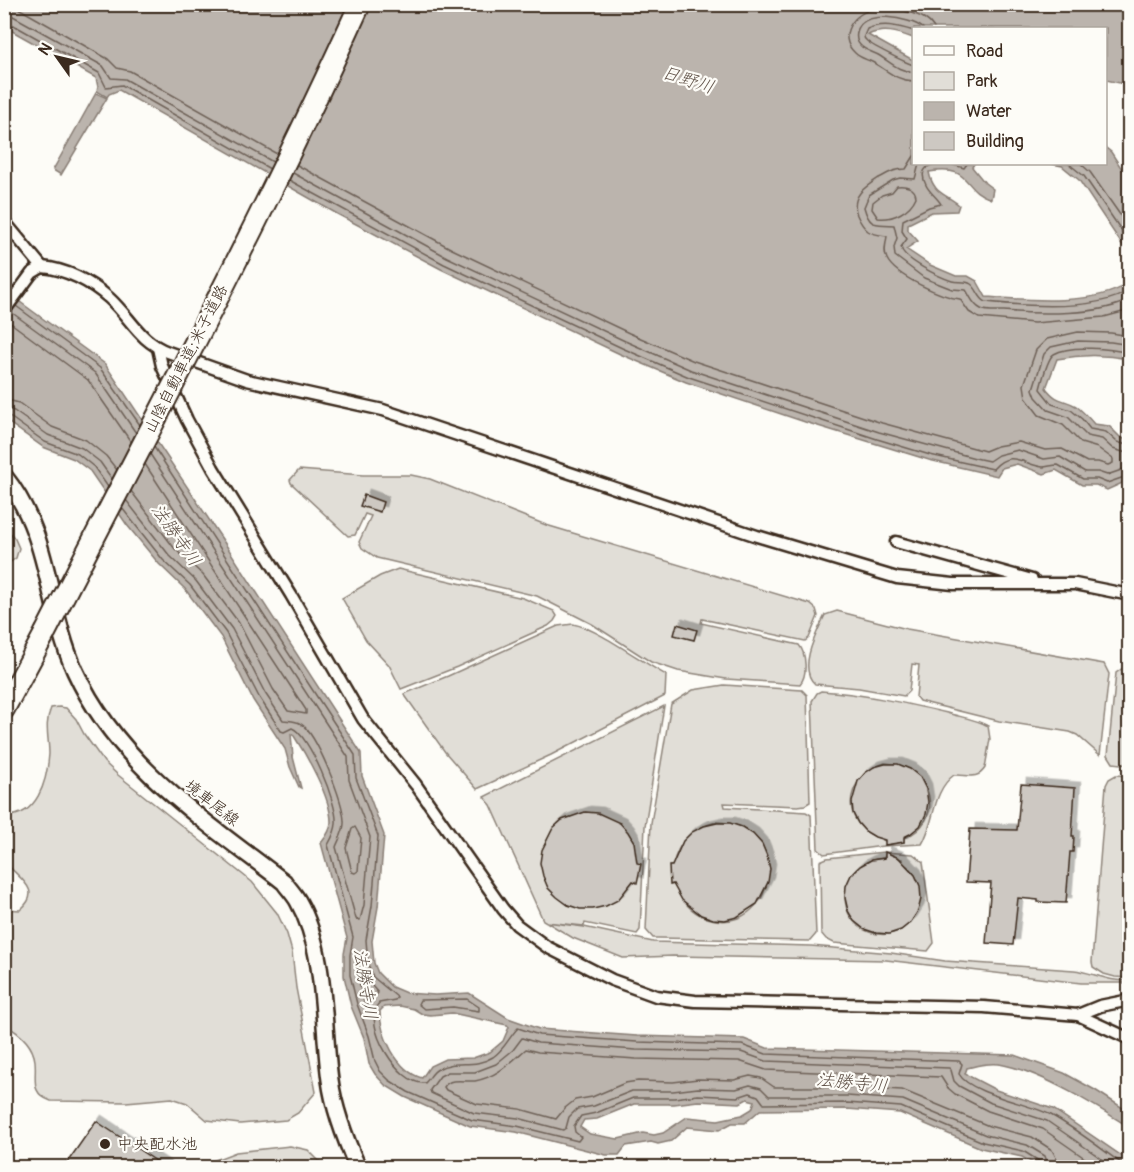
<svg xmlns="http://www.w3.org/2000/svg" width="1134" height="1172" viewBox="0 0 1134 1172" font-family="Pangolin,'Klee One',sans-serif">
	<defs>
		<filter id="shadow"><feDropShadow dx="5.5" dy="-5.5" stdDeviation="0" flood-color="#0004"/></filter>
	</defs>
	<rect width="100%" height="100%" fill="#fdfcf7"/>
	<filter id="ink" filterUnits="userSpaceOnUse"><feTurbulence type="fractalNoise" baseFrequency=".0167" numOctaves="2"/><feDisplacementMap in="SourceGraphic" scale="12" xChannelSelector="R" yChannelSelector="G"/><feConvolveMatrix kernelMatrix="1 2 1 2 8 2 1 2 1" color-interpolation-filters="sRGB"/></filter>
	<g filter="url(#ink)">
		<g fill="#e1ded7" stroke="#8e847a" stroke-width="1.5" fill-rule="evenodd">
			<path d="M 299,470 L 363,475 L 411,475 L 430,479 L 546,525 L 810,604 L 816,609 L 818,616 L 809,638 L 805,641 L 702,619 L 701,623 L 799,645 C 806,653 808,675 800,684 L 726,679 L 678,671 L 651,662 L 592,624 L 537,596 L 377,558 L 362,548 L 359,542 L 371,516 L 365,514 L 355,535 L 348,536 L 291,483 L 290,480 Z"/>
			<polygon points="4,525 15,539 19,548 16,558 9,563 5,562"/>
			<polygon points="398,569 523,598 554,611 557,616 554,621 548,626 457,667 401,689 389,665 366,640 342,598 380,576"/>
			<path d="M 837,611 L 907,629 L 1104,664 L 1109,674 L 1100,755 L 1077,735 L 1070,732 L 999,721 L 919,701 L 916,697 L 919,665 L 912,664 L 909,691 L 904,696 L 859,688 L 815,684 C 797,668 817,632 825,615 Z"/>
			<path d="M 573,624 C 599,629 640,661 666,675 L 665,696 L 551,755 L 477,789 L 445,752 L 404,694 L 448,676 L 558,626 Z"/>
			<polygon points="1123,668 1129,669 1129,765 1113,763 1108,755 1116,673"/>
			<path d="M 724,685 L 802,690 L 807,695 L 810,802 L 805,805 L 798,806 L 724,803 L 725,807 L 806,812 L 811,815 L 816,934 L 810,941 L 659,938 L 653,938 L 646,930 L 651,823 L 671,704 L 693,690 ZM 716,822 C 799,825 774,939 707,918 C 688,911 678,897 673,878 L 674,884 L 671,885 L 670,866 L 673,865 C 678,841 693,828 716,822 Z"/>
			<path d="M 821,691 C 864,694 905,703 947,713 C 960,717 976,719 988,726 L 990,739 L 985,768 C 977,781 966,774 954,775 C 932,791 935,823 922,844 L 883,846 L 824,854 L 818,849 L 812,701 L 817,693 ZM 885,763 C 934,765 946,822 904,838 L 904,842 L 889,844 C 882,837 871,837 864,830 C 838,806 855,772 885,763 Z"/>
			<path d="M 664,706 L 645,826 L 640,930 L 637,934 L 585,923 L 584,926 L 546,922 L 584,927 L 653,942 L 811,946 L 891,953 L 945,961 L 1074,970 C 1092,972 1110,983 1129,980 L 1129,983 L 1081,983 L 886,960 L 673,956 L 623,958 L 573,938 L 543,920 L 491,805 L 484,797 Z"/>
			<path d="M 59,707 L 66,708 L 76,719 L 84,734 L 104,762 L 118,775 L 252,882 L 277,913 L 287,934 L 292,952 L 296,988 L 316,1092 L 298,1113 L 286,1120 L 240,1124 L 207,1120 L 187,1103 L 172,1098 L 126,1102 L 51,1101 C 29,1093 37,1079 35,1061 C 33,1044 18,1032 5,1025 L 5,909 L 20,910 C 44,890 19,879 5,862 L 5,816 C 37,817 47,782 49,754 C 49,738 44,724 51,708 Z"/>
			<polygon points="1116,775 1129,776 1129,978 1115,977 1104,974 1093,967 1092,962 1106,785 1109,779"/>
			<path d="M 884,852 L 913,854 L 923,862 L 934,943 L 928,951 L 834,943 L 826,939 L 821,933 L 820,861 L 827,858 ZM 885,855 L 902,859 L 901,862 C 938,884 917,940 877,934 C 831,926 836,860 884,858 Z"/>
			<polygon points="290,1146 308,1150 325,1167 197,1167 236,1152"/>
		</g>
		<g fill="#bbb4ad" stroke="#887d74" stroke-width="1.5" fill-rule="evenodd">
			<path d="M 5,4 L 1129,5 L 1129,85 L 1106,80 L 1106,28 L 914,28 L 913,38 C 897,32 884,28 868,35 L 913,60 L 914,164 L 974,164 L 972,167 L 985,183 L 993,189 L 991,199 C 960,189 974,165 929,172 C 933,193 944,193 959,205 L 957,211 L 932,212 L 908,224 L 908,230 L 918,241 L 906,249 L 930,265 L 956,276 L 968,276 L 977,281 L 986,297 C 1027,300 1095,306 1129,283 L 1129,359 C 1104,354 1082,354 1057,359 L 1046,388 C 1058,403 1062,398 1076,406 C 1083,411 1088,417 1094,424 L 1109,426 L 1120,437 L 1129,441 L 1129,480 L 1107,490 L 1096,485 L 1082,485 L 1056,470 L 1044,474 L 1017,464 L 1002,468 L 997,476 L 929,460 L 805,422 L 686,382 L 620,354 L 441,269 L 339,215 L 119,90 L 109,94 L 107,97 L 97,91 L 98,87 L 96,78 L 5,27 Z"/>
			<polygon points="96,93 107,98 61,175 53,170"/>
			<polygon points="1106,148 1111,152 1129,180 1129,255 1079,180 1062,166 1052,164 1106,164"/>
			<path d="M 5,291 L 105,364 L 222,539 L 361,753 L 362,776 L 384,835 L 378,907 L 372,941 L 374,963 L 378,973 L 392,987 L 406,993 L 435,995 L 469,993 L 508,1018 L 539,1029 L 637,1036 L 744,1039 L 767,1048 L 1014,1055 L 1064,1073 L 1095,1090 L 1129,1112 L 1129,1127 C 1096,1106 1043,1073 1004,1065 C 992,1062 979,1065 967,1068 L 965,1074 L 996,1090 L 1053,1109 L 1129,1161 L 1129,1167 L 1040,1167 L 1022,1157 L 981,1148 L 900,1113 L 847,1109 L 760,1110 L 745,1123 L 732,1123 L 719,1130 L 687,1127 L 671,1141 L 658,1144 L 651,1142 L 626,1146 L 619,1155 L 606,1155 L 516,1132 L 470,1126 L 405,1097 L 385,1085 L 375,1074 L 369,1064 L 364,1038 L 351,1006 L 344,976 L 344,954 L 347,938 L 321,843 C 326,837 331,830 331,822 C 331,798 307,756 294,736 L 291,734 L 293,757 L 301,788 L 299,787 L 290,767 L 285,749 L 253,700 L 221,637 L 185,589 L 159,564 L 127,525 L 90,471 L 74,459 L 43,447 L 5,420 ZM 400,1006 L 414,1009 L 422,1014 L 431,1015 L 452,1013 L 507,1025 L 509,1027 L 503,1041 L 490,1052 L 473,1058 L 445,1059 L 430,1066 L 422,1078 C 397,1071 380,1035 380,1011 L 384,1007 ZM 747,1099 L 755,1101 L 752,1109 L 742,1115 L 718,1120 L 687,1117 L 663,1133 L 654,1135 L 643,1133 L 618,1139 L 590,1134 L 580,1127 L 584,1120 L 597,1119 L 634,1104 L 674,1104 L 698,1101 L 740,1103 Z"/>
		</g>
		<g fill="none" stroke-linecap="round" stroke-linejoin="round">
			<g stroke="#6e6157" stroke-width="1.5">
				<polyline points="4,5 18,8 108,59 117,68 130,71 277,154"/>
				<polyline points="4,14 13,16 103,66 111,78 125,79 273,162"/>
				<polyline points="4,22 10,23 99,73 106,87 122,85 270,169"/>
				<path d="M 914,31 C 897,26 883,22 867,29 L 864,36 C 864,37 864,39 866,40 C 868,44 908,64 914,65"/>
				<path d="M 914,72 C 900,72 891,63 880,56 C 874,52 865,51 860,45 C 857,42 856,37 857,32 C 862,8 910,18 923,28"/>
				<path d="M 914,81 C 896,81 886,69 872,62 C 866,59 860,58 855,53 C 836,36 854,12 874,9 C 887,7 899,9 911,13 C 921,16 928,19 934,28"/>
				<path d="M 914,156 L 906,169 C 894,169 889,173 879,178 C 865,187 850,196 857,215 C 860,222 863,227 868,231 C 874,235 881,235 887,236 C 886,244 883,252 887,259 C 895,276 942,297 960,299 L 969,312 L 979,318 L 1034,323 L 1104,317 L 1130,310"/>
				<path d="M 919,164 L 915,179 L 900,178 L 893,180 L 869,195 L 864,207 C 870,229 877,223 894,225 L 897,238 L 894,247 L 895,256 L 924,278 L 952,289 L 966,290 C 970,296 973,305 981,309 C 987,312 997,311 1004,311 C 1036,314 1102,316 1130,299"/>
				<path d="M 967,164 L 964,168 C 949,162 913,159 926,185 C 929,192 937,197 941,204 L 929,207 L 903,220 L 902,231 L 907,239 L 901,247 C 903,260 940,277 952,281 C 958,283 965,280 971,284 C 978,289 978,298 986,302 C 1024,306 1097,312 1130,290"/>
				<polyline points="1069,164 1084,176 1130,243"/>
				<polyline points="1081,164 1090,172 1130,229"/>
				<polyline points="297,165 452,249 629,333 694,361 882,423 985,451 997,446 1019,442 1045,450 1062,449 1087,462 1098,462 1108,465 1113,463 1113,459 1098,448 1081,443 1063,425 1039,415 1026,398 1024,385 1036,350 1047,339 1078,332 1111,333 1130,336"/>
				<polyline points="293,173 447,257 625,341 691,370 879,432 975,458 989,461 998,455 1018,450 1044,459 1060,457 1085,472 1098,472 1107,475 1130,467"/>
				<path d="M 289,180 L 444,264 L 622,348 L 689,377 L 877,439 L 930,455 L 993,469 C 1011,449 1022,464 1043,467 C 1047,467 1053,465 1058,465 L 1083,479 L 1097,479 L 1107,483 L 1130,475"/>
				<path d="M 897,186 C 906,185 915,187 916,197 C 910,211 893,220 878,218 L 872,209 L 873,202 L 882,195 L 892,192 Z"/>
				<polyline points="16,306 100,368 140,425"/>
				<polyline points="11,312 95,373 136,433"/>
				<polyline points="4,318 88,380 131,442"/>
				<polyline points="1130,345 1111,342 1078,341 1051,347 1044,354 1033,389 1036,397 1048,410 1068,417 1087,436 1102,439 1113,449 1130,454"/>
				<path d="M 1130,353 C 1112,349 1070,344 1054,354 C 1048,357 1042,381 1040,389 L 1052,404 L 1071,410 L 1082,419 L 1090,429 L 1106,432 L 1117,442 L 1130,446"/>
				<polyline points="4,399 19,403 52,427 86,440 106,456 117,470"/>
				<polyline points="4,408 14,411 48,435 82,448 100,462 112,479"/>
				<polyline points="4,416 10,417 45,442 78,454 94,467 108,487"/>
				<path d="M 154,447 L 355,755 L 356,778 L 378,836 L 372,906 L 366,940 L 368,964 L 373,977 L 397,997 L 395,1000 L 379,1003 C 361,1024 399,1086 425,1083 C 430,1078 432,1072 438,1069 C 455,1059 474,1069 493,1057 C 505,1049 509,1037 518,1028 L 539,1035 L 637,1042 L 742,1045 L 766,1054 L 959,1061 L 962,1064 L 959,1074 C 970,1094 1031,1104 1051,1115 C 1076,1129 1100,1148 1124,1165 L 1130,1166"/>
				<polyline points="131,491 175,549 203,575 239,623 273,689 288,711 306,714 306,710 145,464"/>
				<path d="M 126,500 L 169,555 L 196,581 L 232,629 L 265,693 L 283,720 C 289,721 295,720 301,724 C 317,734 343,801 344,821 C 345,830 339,839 336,847 L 356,919 L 360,920 L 364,905 L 370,837 L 349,780 L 348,757 L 150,454"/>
				<path d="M 122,508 L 163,560 L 190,585 L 226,633 L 259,697 L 281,731 L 284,732 L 292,728 C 309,734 338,805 336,823 C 336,831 332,838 328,845 L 353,937 L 350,955 L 350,975 L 357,1004 L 369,1036 L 375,1061 L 380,1071 L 389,1080 L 408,1092 L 472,1120 L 517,1126 L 578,1141 L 581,1137 L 575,1132 L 574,1126 L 581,1116 L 596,1113 L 633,1098 L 674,1098 L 698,1095 L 738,1097 L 750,1093 L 758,1096 L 764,1104 L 847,1103 L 901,1107 L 983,1142 L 1023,1151 L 1039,1161 L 1041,1168"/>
				<polygon points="355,827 361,838 358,871 355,873 352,872 346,848 352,829"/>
				<polygon points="361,973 378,993 367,1004 364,1002 358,977"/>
				<polygon points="467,999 479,1007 479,1011 453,1007 424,1009 418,1004 420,1000"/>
				<polyline points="1049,1168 1045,1156 1027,1145 986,1135 903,1100 847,1096 769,1096 761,1088 750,1085 736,1089 698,1088 673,1091 632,1091 594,1106 577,1109 569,1117 566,1128 563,1130 518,1118 474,1113 431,1093 430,1090 440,1076 448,1072 475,1072 496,1064 513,1050 522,1038 538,1043 636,1050 741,1052 766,1061 949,1068 951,1070 954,1081 959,1086 991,1103 1047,1121 1115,1168"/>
				<path d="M 1058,1168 L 1057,1159 L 1052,1150 L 1032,1137 L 989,1126 L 902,1090 L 848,1087 L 774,1087 L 761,1078 L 750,1076 L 734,1080 L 698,1079 L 673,1082 L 638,1081 L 625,1083 L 592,1097 L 575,1100 L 565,1108 L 556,1119 L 520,1109 L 477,1104 L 446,1090 L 444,1087 C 450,1077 465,1082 475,1081 C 497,1077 510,1063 526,1049 L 538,1052 L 636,1059 L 739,1061 L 766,1070 L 941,1077 L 948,1088 L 955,1094 L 988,1111 L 1043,1129 L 1099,1168"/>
			</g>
		</g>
		<g fill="#cdc8c2" stroke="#3b2a1e" stroke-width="1.5" filter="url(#shadow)">
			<polygon points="364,495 383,502 380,512 360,506"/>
			<polygon points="677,624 697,630 694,640 674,635"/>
			<polygon points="885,764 898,764 910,769 920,777 926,789 928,802 926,814 920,826 910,834 904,837 904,842 885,845 885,840 875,837 865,831 858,823 853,813 852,802 858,781 865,773 874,767"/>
			<polygon points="1021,784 1075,788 1072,836 1074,836 1073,852 1070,852 1066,903 1038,902 1038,900 1018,898 1013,945 986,943 991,883 966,882 970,829 1017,830"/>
			<polygon points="585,812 598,813 620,823 628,832 634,842 637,863 641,864 637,883 633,881 618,900 606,906 593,909 580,909 568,905 557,897 548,888 543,876 540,863 542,850 553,828 562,820"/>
			<polygon points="717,823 730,823 742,827 753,834 762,844 767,856 770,869 768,882 757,904 737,917 725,920 713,919 701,915 682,900 673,884 670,885 669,866 672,866 683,841 692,832 704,826"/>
			<polygon points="885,852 899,858 915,875 920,886 921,899 918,911 911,922 901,930 889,934 876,933 864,929 854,921 848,911 845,898 846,886 851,875 860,866 871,860 885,858"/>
			<polygon points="96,1121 165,1167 64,1167"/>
		</g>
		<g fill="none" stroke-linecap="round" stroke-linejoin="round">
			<defs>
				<g id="minor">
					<polyline points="4,221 42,267"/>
					<path d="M 4,311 L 32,273 L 42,267 C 66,269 91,282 109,298 C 131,318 139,341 168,352 L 247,380 L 383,410 L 757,536 L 897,578 L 953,584 L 1075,584 L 1130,595"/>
					<polyline points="158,348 162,366 187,420 213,468 291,595 363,719 416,785 503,909 517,925 547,947 612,980 656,996 695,1001 984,1007 1078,1015 1130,1039"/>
					<polyline points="896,542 1032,580"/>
					<polyline points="1078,1015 1100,1006 1130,1000"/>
				</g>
				<path id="secondary" d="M 4,476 C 52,536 46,607 75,671 C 118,765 205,821 284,882 C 288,888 294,894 298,901 C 327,952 322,1023 330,1080 C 334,1110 346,1141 358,1168"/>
				<polyline id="motorway" points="4,709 45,633"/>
			</defs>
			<use href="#minor" stroke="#3b2a1e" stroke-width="15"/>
			<use href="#secondary" stroke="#3b2a1e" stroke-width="20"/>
			<use href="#motorway" stroke="#3b2a1e" stroke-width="24"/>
			<use href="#minor" stroke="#fdfcf7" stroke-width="10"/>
			<use href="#secondary" stroke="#fdfcf7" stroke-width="15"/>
			<use href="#motorway" stroke="#fdfcf7" stroke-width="20"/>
			<defs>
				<path id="motorway-bridge" d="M 45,633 C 152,425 263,218 360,4"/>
			</defs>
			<use href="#motorway-bridge" stroke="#3b2a1e" stroke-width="24" stroke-linecap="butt"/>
			<use href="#motorway-bridge" stroke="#fdfcf7" stroke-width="20"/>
		</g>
	</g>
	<circle fill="#3b2a1e" stroke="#fdfcf7" stroke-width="2" cx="105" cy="1144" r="6"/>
	<g text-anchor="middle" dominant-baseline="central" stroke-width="4.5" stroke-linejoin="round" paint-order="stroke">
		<g font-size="16" fill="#3b2a1e" stroke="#fdfcf7">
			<text transform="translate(186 359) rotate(-63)">山陰自動車道;米子道路</text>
			<text transform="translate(212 803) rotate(38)">境車尾線</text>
		</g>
		<g font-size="16" fill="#3b2a1e" stroke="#fdfcf7" text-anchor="start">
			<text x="117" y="1144">中央配水池</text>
		</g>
		<g font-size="18" font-style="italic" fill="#615349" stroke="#fdfcf7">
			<text transform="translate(688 80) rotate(18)">日野川</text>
			<text transform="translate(176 535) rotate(55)">法勝寺川</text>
			<text transform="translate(365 984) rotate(81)">法勝寺川</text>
			<text transform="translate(852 1083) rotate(6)">法勝寺川</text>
		</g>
	</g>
	<rect width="1134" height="1172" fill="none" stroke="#fdfcf7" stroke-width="24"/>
	<rect x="12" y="12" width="1110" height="1148" fill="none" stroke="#3b2a1e" stroke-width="2" filter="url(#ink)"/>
	<rect x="912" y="27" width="195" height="138" fill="#fdfcf7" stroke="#afa8a0" stroke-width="1.5"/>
	<rect x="924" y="46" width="30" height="9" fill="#fdfcf7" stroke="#afa8a0" stroke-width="1.5"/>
	<text x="966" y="57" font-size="18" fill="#3b2a1e">Road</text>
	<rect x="924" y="72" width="30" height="18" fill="#e1ded7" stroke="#afa8a0" stroke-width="1.5"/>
	<text x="966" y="87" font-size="18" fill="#3b2a1e">Park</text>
	<rect x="924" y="102" width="30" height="18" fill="#bbb4ad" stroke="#afa8a0" stroke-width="1.5"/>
	<text x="966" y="117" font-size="18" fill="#3b2a1e">Water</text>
	<rect x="924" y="132" width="30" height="18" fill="#cdc8c2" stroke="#afa8a0" stroke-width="1.5"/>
	<text x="966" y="147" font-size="18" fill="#3b2a1e">Building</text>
	<g transform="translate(57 57) rotate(304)" stroke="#fdfcf7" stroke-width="4.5" paint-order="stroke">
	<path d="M0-4.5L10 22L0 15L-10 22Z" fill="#3b2a1e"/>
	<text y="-9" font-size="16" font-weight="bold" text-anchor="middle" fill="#3b2a1e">N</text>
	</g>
</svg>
